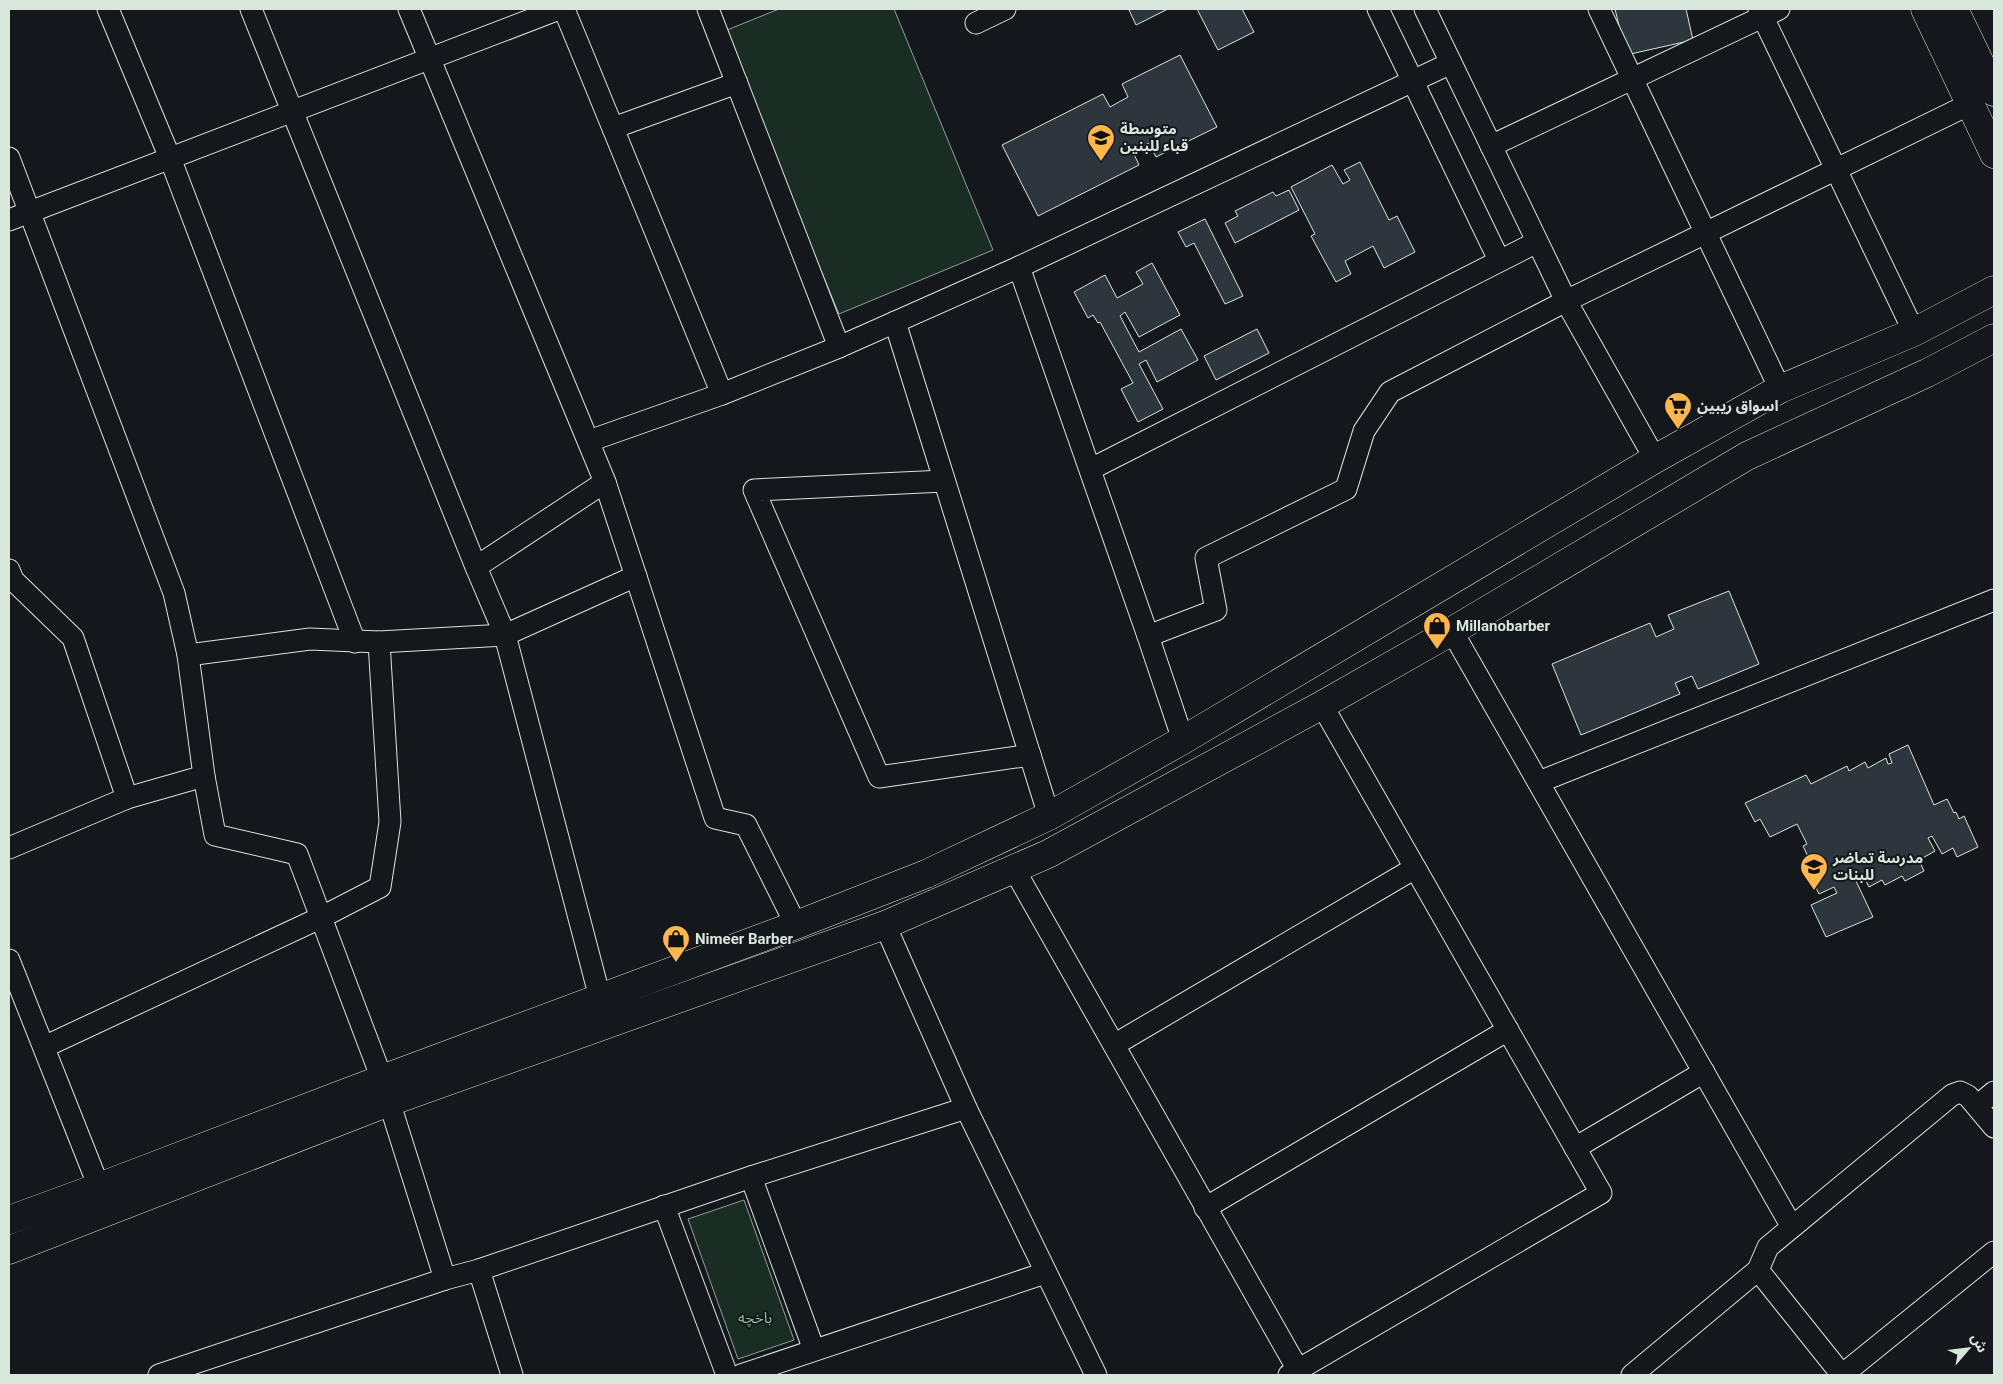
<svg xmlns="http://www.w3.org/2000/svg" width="2003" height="1384" viewBox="0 0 2003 1384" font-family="Roboto,'Noto Sans Arabic',sans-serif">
	<rect width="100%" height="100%" fill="#14181c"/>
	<g fill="#1a2d24" stroke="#939e99">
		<polygon points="779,9 894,9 993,250 839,314 722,32"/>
		<polygon points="744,1200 794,1340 738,1359 688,1219"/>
	</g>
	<g fill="#2c363c" stroke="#d8e6dc">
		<polygon points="1132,9 1168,9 1136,25 1129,10"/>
		<polygon points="1197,9 1242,9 1254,32 1218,50"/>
		<polygon points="1615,9 1686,9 1693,40 1626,55"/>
		<polygon points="1180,55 1217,127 1156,157 1149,143 1133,152 1139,165 1038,216 1002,145 1103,94 1110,107 1128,97 1122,84"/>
		<polygon points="1360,162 1389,220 1397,216 1415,252 1384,268 1373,246 1345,261 1351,274 1336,282 1311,236 1315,234 1291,187 1332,165 1343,184 1350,180 1344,170"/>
		<polygon points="1289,190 1299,210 1235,243 1225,223 1238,216 1235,211 1273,192 1276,196"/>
		<polygon points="1205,219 1243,296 1225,304 1194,243 1186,247 1178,232"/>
		<polygon points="1152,263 1180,315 1139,337 1125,312 1120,316 1139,352 1181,329 1198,360 1157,382 1146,360 1139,364 1163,409 1138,422 1121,389 1133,383 1100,322 1098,323 1093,315 1088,318 1074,292 1105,275 1117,298 1143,284 1136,272"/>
		<polygon points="1257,329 1269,353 1216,380 1204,356"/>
		<polygon points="1729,591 1759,664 1698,689 1692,676 1675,683 1680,694 1581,735 1552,664 1650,623 1656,637 1674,629 1668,615"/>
		<polygon points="1908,745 1934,805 1947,799 1954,813 1956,812 1959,819 1964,816 1978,847 1957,857 1953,848 1942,854 1932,836 1928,838 1935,851 1919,860 1924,871 1905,881 1902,876 1885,885 1882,880 1869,887 1864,877 1856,881 1873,917 1826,937 1811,905 1837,893 1834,887 1819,894 1807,870 1813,867 1803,846 1807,844 1797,824 1770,837 1760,819 1755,822 1745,803 1806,775 1811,784 1847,766 1849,771 1865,762 1868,768 1886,758 1888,764 1892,763 1889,754"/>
	</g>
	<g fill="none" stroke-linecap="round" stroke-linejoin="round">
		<defs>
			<g id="minor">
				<polyline points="108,9 170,158 355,642"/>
				<polyline points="251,9 476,567 505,635 600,998"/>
				<polyline points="409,9 605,482 476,567"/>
				<polyline points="564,9 722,394"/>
				<polyline points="708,9 839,347"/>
				<polyline points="1378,9 1499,260"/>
				<polyline points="1425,9 1566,301 1655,459"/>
				<polyline points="1599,9 1780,389"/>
				<polyline points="1759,9 1914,332"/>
				<polyline points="976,23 1005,9"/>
				<polyline points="613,128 737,83"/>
				<polyline points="1491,146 1779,9"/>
				<polyline points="9,158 174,593 188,655 204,776 215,835 297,854 382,1079 445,1279"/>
				<polyline points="9,220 559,9"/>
				<polyline points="1019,267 1148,636 1183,740"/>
				<polyline points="895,322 1049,816"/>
				<polyline points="589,441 722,394 839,347 1019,267 1451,63"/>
				<polyline points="1091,469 1537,242"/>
				<polyline points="944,481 754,490 879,777 1030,755"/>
				<polyline points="605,482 715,818 746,825 796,925"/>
				<polyline points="9,570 13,580 73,638 127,798"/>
				<polyline points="1452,631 1792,1227"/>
				<polyline points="1148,636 1216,610 1206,558 1346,489 1364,431 1390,392 1566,301 1970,104"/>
				<polyline points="188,655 310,639 379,642 505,635 636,576"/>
				<polyline points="1539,782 1994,600"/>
				<polyline points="9,848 127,798 204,776"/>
				<polyline points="1014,869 1301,1375"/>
				<polyline points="885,925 966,1108 1096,1375"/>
				<polyline points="9,960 99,1187"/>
				<polyline points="1114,1045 1415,868"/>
				<polyline points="44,1047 322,917 380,887 390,822 379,642"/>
				<polyline points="1977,1106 1994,1092"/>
				<polyline points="1575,1148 1704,1072"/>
				<polyline points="751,1177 814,1350"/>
				<polyline points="664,1206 727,1375"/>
				<polyline points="1205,1208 1508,1030"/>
				<polyline points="479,1270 512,1375"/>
				<polyline points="1758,1270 1842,1375"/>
				<polyline points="159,1375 445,1279 479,1270 751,1177 966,1108"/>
				<polyline points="741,1375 1045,1273"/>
				<polyline points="1289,1375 1601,1193 1322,705"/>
				<polyline points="1632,1375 1758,1270 1768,1247 1952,1095 1960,1092 1968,1096 1994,1127"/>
				<polyline points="1842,1375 1994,1252"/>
			</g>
			<g id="major">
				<polyline points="1925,9 1994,154"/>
				<polyline points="1954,9 1994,92"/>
				<polyline points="9,1220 99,1187 382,1079 796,925 926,874 1049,816 1183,740 1655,459 1780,389 1914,332 1994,290"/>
				<polyline points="9,1250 389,1102 885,925 1048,854 1322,705 1452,631 1747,456 1927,373 1994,338"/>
			</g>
		</defs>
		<use href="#minor" stroke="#d8e6dc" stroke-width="23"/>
		<use href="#major" stroke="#d8e6dc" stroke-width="29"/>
		<use href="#minor" stroke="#14181c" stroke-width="21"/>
		<use href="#major" stroke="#14181c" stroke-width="28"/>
	</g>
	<defs>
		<symbol id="school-pin" viewBox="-11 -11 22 30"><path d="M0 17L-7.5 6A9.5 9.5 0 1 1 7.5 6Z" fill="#ffb74d" stroke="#14181c"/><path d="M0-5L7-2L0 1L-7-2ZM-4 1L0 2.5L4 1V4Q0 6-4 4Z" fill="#111"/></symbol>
		<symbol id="supermarket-pin" viewBox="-11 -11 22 30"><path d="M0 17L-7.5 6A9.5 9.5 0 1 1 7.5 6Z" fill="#ffb74d" stroke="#14181c"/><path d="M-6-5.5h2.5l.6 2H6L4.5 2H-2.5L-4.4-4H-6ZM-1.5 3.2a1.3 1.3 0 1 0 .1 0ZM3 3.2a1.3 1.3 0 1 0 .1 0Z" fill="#111"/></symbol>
		<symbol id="shop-pin" viewBox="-11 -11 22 30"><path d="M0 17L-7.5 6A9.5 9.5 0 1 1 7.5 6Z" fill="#ffb74d" stroke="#14181c"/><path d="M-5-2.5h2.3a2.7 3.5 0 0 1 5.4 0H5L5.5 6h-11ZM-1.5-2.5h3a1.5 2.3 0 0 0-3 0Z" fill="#111"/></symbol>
	</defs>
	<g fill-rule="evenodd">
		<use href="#school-pin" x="1085" y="122" width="32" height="43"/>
		<use href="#supermarket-pin" x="1662" y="390" width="32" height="43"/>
		<use href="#shop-pin" x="1421" y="610" width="32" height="43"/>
		<use href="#school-pin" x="1798" y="851" width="32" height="43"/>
		<use href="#shop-pin" x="660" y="923" width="32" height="43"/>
	</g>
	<g text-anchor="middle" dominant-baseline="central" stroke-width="4" stroke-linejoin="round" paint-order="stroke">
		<g font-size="15" font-weight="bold" fill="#d8e6dc" stroke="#14181c" text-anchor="start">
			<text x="1120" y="129">متوسطة<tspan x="1120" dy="17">قباء للبنين</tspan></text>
			<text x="1697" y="406">اسواق ريبين</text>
			<text x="1456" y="626">Millanobarber</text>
			<text x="1833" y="858">مدرسة تماضر<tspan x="1833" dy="17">للبنات</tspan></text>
			<text x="695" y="939">Nimeer Barber</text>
		</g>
		<g font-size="15" fill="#8ac095" stroke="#14181c">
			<text x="755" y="1318">باخچە</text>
		</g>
	</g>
	<rect width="2003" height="1384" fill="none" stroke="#d8e6dc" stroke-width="20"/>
	<g transform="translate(1968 1349) rotate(62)" stroke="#14181c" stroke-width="4" paint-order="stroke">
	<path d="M0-4L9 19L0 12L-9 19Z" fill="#d8e6dc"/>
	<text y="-8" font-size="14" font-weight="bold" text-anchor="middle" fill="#d8e6dc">ش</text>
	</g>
</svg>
